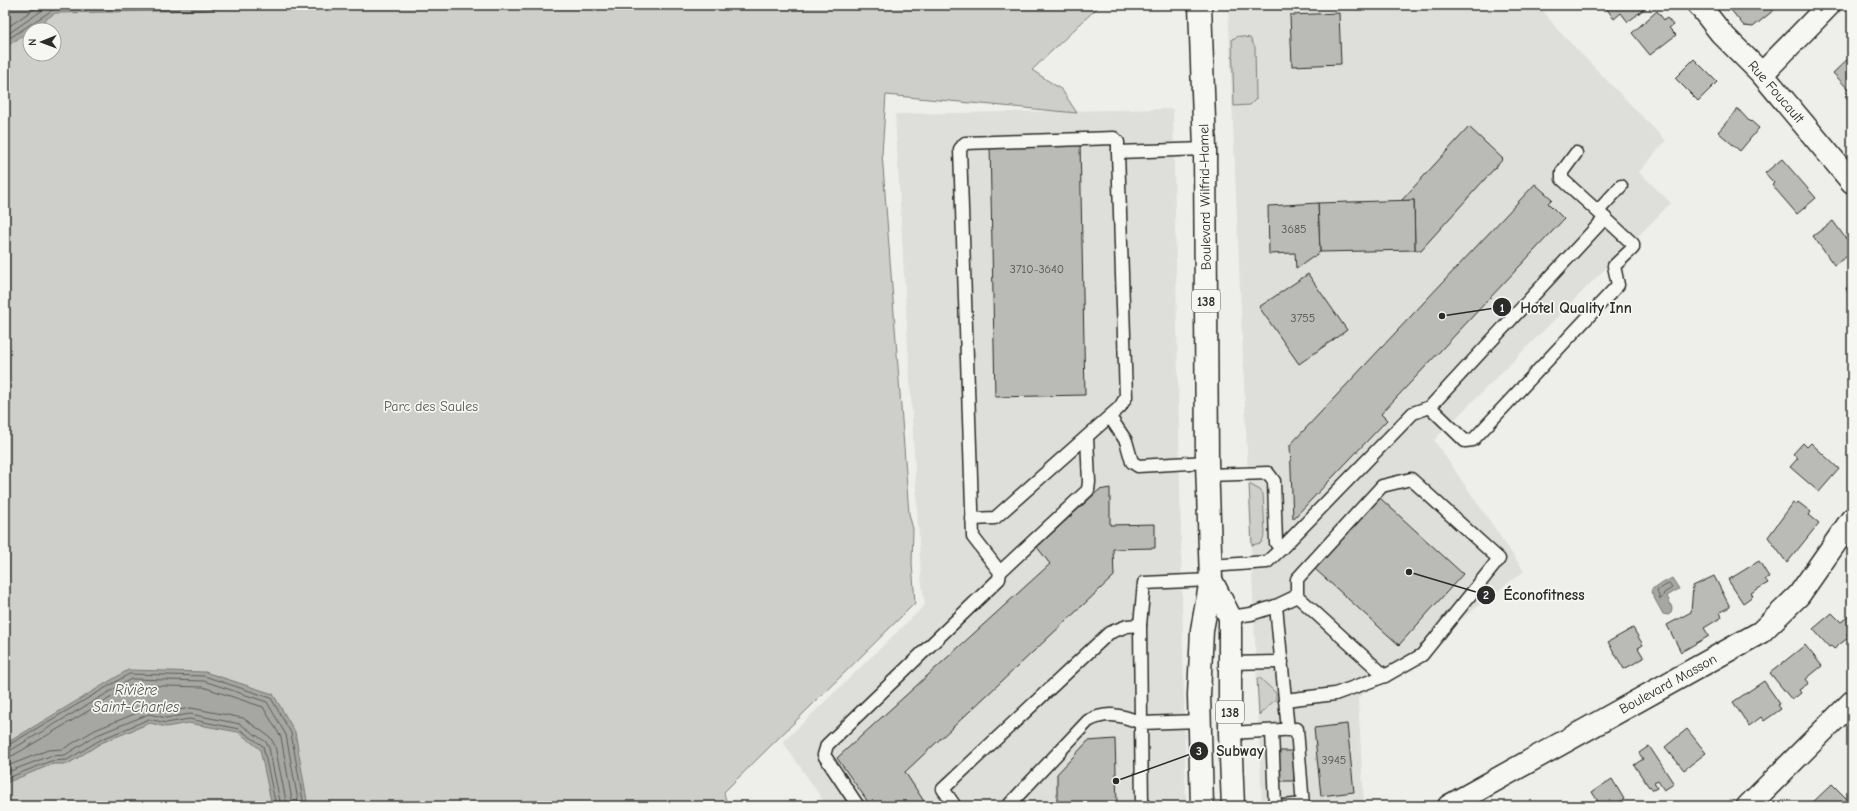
<svg xmlns="http://www.w3.org/2000/svg" width="1857" height="811" viewBox="0 0 1857 811" font-family="'Comic Neue',sans-serif">
	<rect width="100%" height="100%" fill="#eeeeea"/>
	<filter id="ink" filterUnits="userSpaceOnUse"><feTurbulence type="fractalNoise" baseFrequency=".025" numOctaves="2"/><feDisplacementMap in="SourceGraphic" scale="8" xChannelSelector="R" yChannelSelector="G"/><feConvolveMatrix kernelMatrix="1 2 1 2 8 2 1 2 1" color-interpolation-filters="sRGB"/></filter>
	<g filter="url(#ink)">
		<g fill="#dededb">
			<polygon points="1228,5 1539,5 1557,29 1666,141 1639,172 1671,203 1434,440 1524,571 1358,698 1364,806 1262,806"/>
			<polygon points="1173,109 1186,806 827,806 783,742 925,605 921,578 895,114"/>
		</g>
		<g fill="#cececa" stroke="#7c7c7a" fill-rule="evenodd">
			<path d="M 5,5 L 1100,5 L 1032,70 L 1062,90 L 1077,113 L 886,95 L 882,153 L 909,514 L 913,529 L 912,563 L 915,603 L 724,792 L 727,806 L 5,806 ZM 30,30 L 54,30 L 54,54 L 30,54 Z"/>
			<polygon points="1239,36 1250,38 1255,47 1256,99 1250,105 1234,106 1232,39"/>
			<polygon points="1249,484 1260,490 1263,494 1265,534 1261,543 1252,545"/>
			<polygon points="1257,678 1260,678 1276,693 1276,699 1259,715"/>
		</g>
		<g fill="#a6a6a3" stroke="#757573">
			<polygon points="5,5 236,5 206,10 55,13 12,43 5,45"/>
			<polygon points="1672,578 1679,589 1667,596 1672,608 1671,613 1668,615 1663,614 1651,592 1652,589"/>
			<polygon points="128,670 205,672 273,694 295,732 308,806 272,806 260,749 238,732 188,723 166,727 150,723 101,743 68,764 53,764 8,782 5,785 5,744"/>
		</g>
		<g fill="none" stroke-linecap="round" stroke-linejoin="round">
			<g stroke="#5c5c5b" stroke-width="1">
				<polyline points="5,29 40,5"/>
				<polyline points="5,36 50,5"/>
				<polyline points="5,41 54,9 214,5"/>
				<polygon points="1669,584 1672,588 1664,593 1662,598 1660,599 1657,591"/>
				<polyline points="5,747 129,674 204,676 271,698 291,733 304,806"/>
				<polyline points="5,752 11,750 131,679 204,681 267,702 286,735 299,806"/>
				<polyline points="5,758 14,755 132,685 203,687 263,707 281,737 293,806"/>
				<polyline points="5,767 48,750 63,749 95,730 149,708 166,712 191,708 243,718 270,737 275,746 287,806"/>
				<polyline points="5,773 50,756 65,755 97,735 149,714 166,718 190,714 240,724 266,742 269,748 281,806"/>
				<polyline points="5,779 51,761 67,760 100,740 149,719 166,723 189,719 239,729 263,746 276,806"/>
			</g>
		</g>
		<g fill="#babab7" stroke="#2b2b2b">
			<polygon points="1604,5 1649,5 1628,22 1621,13 1614,19"/>
			<polygon points="1727,5 1780,5 1753,27 1744,26"/>
			<polygon points="1657,11 1664,20 1667,18 1673,25 1669,28 1676,35 1650,55 1632,33"/>
			<polygon points="1339,13 1341,64 1292,66 1290,15"/>
			<polygon points="1852,55 1852,103 1845,96 1850,91 1833,73"/>
			<polygon points="1694,59 1717,82 1698,101 1675,78"/>
			<polygon points="1738,109 1750,122 1751,121 1759,128 1740,151 1718,132"/>
			<polygon points="1469,127 1503,159 1421,250 1415,250 1414,200 1401,201"/>
			<polygon points="1080,141 1085,395 995,397 990,143"/>
			<polygon points="1782,159 1816,198 1797,214 1772,185 1774,183 1765,173"/>
			<polygon points="1535,184 1552,199 1548,203 1564,219 1381,414 1387,420 1293,519 1290,445"/>
			<polygon points="1414,200 1415,250 1320,252 1318,203"/>
			<polygon points="1318,203 1320,252 1296,269 1295,253 1269,254 1268,206"/>
			<polygon points="1833,221 1852,247 1852,253 1834,265 1813,236"/>
			<polygon points="1308,274 1347,330 1299,364 1259,307"/>
			<polygon points="1852,286 1852,303 1846,288"/>
			<polygon points="1803,443 1807,447 1811,443 1839,469 1819,492 1790,467 1798,458 1793,454"/>
			<polygon points="1110,488 1110,525 1155,524 1155,548 1113,549 1114,576 905,772 927,806 871,806 837,758 1050,564 1037,547 1099,490"/>
			<polygon points="1380,498 1463,574 1399,645 1315,569"/>
			<polygon points="1798,502 1811,512 1809,515 1819,523 1787,563 1768,537 1793,503 1796,505"/>
			<polygon points="1759,561 1769,577 1765,579 1768,583 1751,593 1753,596 1743,603 1728,580"/>
			<polygon points="1714,576 1730,607 1720,612 1722,617 1704,628 1709,636 1681,652 1667,625 1691,612 1693,586"/>
			<polygon points="1832,613 1841,622 1849,616 1852,619 1852,627 1847,634 1849,637 1834,649 1831,646 1829,647 1813,629"/>
			<polygon points="1633,628 1643,645 1638,648 1644,658 1624,669 1608,642"/>
			<polygon points="1805,645 1822,666 1806,679 1809,683 1799,690 1801,693 1792,700 1770,673"/>
			<polygon points="1764,681 1780,704 1778,705 1781,709 1764,721 1761,717 1749,726 1733,702"/>
			<polygon points="1347,724 1354,792 1321,796 1314,728"/>
			<polygon points="1687,729 1706,753 1684,770 1665,747"/>
			<polygon points="1115,739 1117,806 1057,806 1057,774 1088,741"/>
			<polygon points="1649,746 1674,784 1664,790 1658,781 1654,783 1657,788 1653,790 1650,786 1649,787 1634,765 1643,759 1639,753"/>
			<polygon points="1271,751 1293,751 1294,781 1272,781"/>
			<polygon points="1612,779 1624,799 1613,806 1601,806 1592,792"/>
			<polygon points="1832,784 1851,803 1848,806 1809,806"/>
		</g>
		<g fill="none" stroke-linecap="round" stroke-linejoin="round">
			<defs>
				<g id="service">
					<polyline points="1598,211 1621,186"/>
					<polyline points="1430,407 1465,441 1473,440 1618,285 1614,266 1633,248 1633,244 1605,218"/>
					<polyline points="1110,417 1126,441 1132,462 1138,466 1207,462"/>
					<polyline points="1208,475 1268,473 1274,481 1276,543 1281,549 1267,562 1210,566"/>
					<polyline points="972,519 995,518 1120,407 1126,397 1118,152"/>
					<polyline points="1281,549 1413,413 1430,407 1605,218 1562,179 1562,172 1576,153"/>
					<polyline points="1000,572 1088,490 1089,482 1087,437"/>
					<polyline points="1230,617 1251,614 1276,606"/>
					<polyline points="1230,663 1282,662"/>
					<polyline points="1285,700 1335,694 1385,676"/>
					<polyline points="1288,730 1276,606 1297,596 1385,676 1422,655 1499,559 1411,479 1382,486 1297,579 1297,596"/>
					<polyline points="1272,731 1275,806"/>
					<polyline points="1230,733 1297,729 1303,806"/>
					<polyline points="858,806 824,755 827,745 999,579 1000,572 973,537 960,149 965,143 1114,138 1118,142 1118,152 1205,149"/>
					<polyline points="955,806 943,789 1109,633 1127,626 1140,625"/>
					<path d="M 1008,806 L 1088,721 C 1107,711 1122,715 1141,723 L 1140,625 L 1144,583 L 1211,580"/>
					<polyline points="1142,806 1141,723 1200,721"/>
					<polyline points="1284,806 1303,804"/>
				</g>
				<g id="minor">
					<polyline points="1699,5 1721,33 1762,74 1852,182"/>
					<polyline points="1762,74 1829,5"/>
					<polyline points="1449,806 1761,632 1799,595 1852,519"/>
					<polyline points="1748,806 1852,702"/>
				</g>
				<g id="primary">
					<polyline points="1200,5 1205,149 1207,462 1211,580 1202,630 1199,695 1202,806"/>
					<polyline points="1211,580 1230,617 1230,733 1233,806"/>
				</g>
			</defs>
			<use href="#service" stroke="#2b2b2b" stroke-width="15"/>
			<use href="#minor" stroke="#2b2b2b" stroke-width="25"/>
			<use href="#primary" stroke="#2b2b2b" stroke-width="25"/>
			<use href="#service" stroke="#f6f6f2" stroke-width="12"/>
			<use href="#minor" stroke="#f6f6f2" stroke-width="22"/>
			<use href="#primary" stroke="#f6f6f2" stroke-width="22"/>
		</g>
	</g>
	<g text-anchor="middle" dominant-baseline="central" stroke-width="3.5" stroke-linejoin="round" paint-order="stroke">
		<g font-size="12" fill="#4f4f4e">
			<text x="1294" y="229">3685</text>
			<text x="1037" y="269">3710-3640</text>
			<text x="1303" y="318">3755</text>
			<text x="1334" y="760">3945</text>
		</g>
		<g fill="#f6f6f2" stroke="#686867" stroke-width="1">
			<rect x="1192" y="290" width="28" height="22" rx="3"/>
			<rect x="1216" y="701" width="28" height="22" rx="3"/>
		</g>
		<g font-size="13" font-weight="bold" fill="#2b2b2b">
			<text x="1206" y="301">138</text>
			<text x="1230" y="712">138</text>
		</g>
		<g font-size="14" fill="#2b2b2b" stroke="#f6f6f2">
			<text transform="translate(1776 92) rotate(49)">Rue Foucault</text>
			<text transform="translate(1205 197) rotate(-91)">Boulevard Wilfrid-Hamel</text>
			<text transform="translate(1668 684) rotate(-29)">Boulevard Masson</text>
		</g>
		<g font-size="14" fill="#545453" stroke="#f6f6f2">
			<text x="431" y="406">Parc des Saules</text>
		</g>
		<g font-size="15" font-style="italic" fill="#565655" stroke="#f6f6f2">
			<text x="136" y="690">Rivière<tspan x="136" dy="17">Saint-Charles</tspan></text>
		</g>
	</g>
	<path fill="none" stroke="#2b2b2b" stroke-width="1.5" d="M1442 316L1502 307M1409 572L1486 595M1116 781L1199 751"/>
	<g fill="#2b2b2b" stroke="#f6f6f2" stroke-width="1.5">
		<circle cx="1442" cy="316" r="4"/>
		<circle cx="1409" cy="572" r="4"/>
		<circle cx="1116" cy="781" r="4"/>
		<circle cx="1502" cy="307" r="10"/>
		<circle cx="1486" cy="595" r="10"/>
		<circle cx="1199" cy="751" r="10"/>
	</g>
	<g font-size="12" text-anchor="middle" font-weight="bold" fill="#fff">
		<text x="1502" y="312">1</text>
		<text x="1486" y="599">2</text>
		<text x="1199" y="755">3</text>
	</g>
	<g font-size="15" text-anchor="middle" font-weight="bold" fill="#2b2b2b" stroke="#f6f6f2" stroke-width="3.5" stroke-linejoin="round" paint-order="stroke">
		<text x="1576" y="313">Hotel Quality Inn</text>
		<text x="1544" y="600">Éconofitness</text>
		<text x="1240" y="756">Subway</text>
	</g>
	<rect width="1857" height="811" fill="none" stroke="#f6f6f2" stroke-width="20"/>
	<rect x="10" y="10" width="1837" height="791" fill="none" stroke="#2b2b2b" stroke-width="1.5" filter="url(#ink)"/>
	<g transform="translate(42 42) rotate(269)"><circle r="19" fill="#f6f6f2" stroke="#a5a5a2"/>
	<path d="M0-3L7 15L0 10L-7 15Z" fill="#2b2b2b"/>
	<text y="-6" font-size="11" font-weight="bold" text-anchor="middle" fill="#2b2b2b">N</text>
	</g>
</svg>
